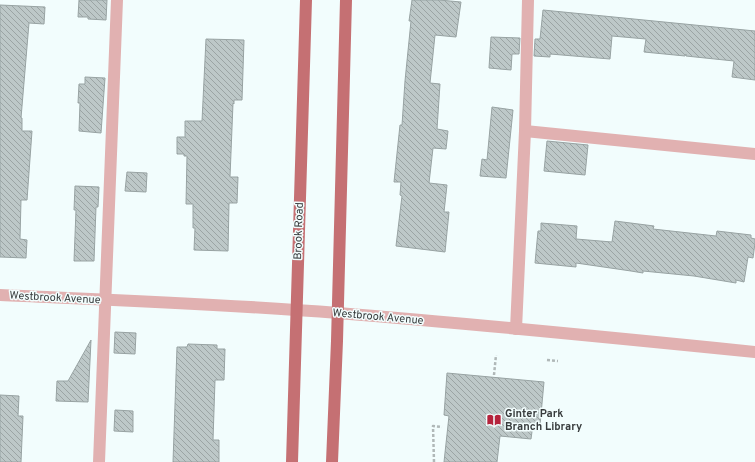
<svg xmlns="http://www.w3.org/2000/svg" width="755" height="462" viewBox="0 0 755 462" font-family="Overpass,sans-serif">
	<defs>
		<pattern id="building-back-hatch" width="6" height="6" patternUnits="userSpaceOnUse"><rect width="6" height="6" fill="#bdc8c8"/><path d="M-1 5l2 2M0 0l6 6M5-1l2 2" fill="none" stroke="#9ba4a4"/></pattern>
	</defs>
	<rect width="100%" height="100%" fill="#f2fdfd"/>
	<g fill="url(#building-back-hatch)" stroke="#98a3a3">
		<polygon points="79,0 107,0 106,20 88,19 88,17 78,17"/>
		<polygon points="412,0 439,0 461,2 456,37 435,35 430,83 440,84 437,129 448,131 446,149 433,148 429,183 447,185 444,212 449,212 445,252 396,246 402,196 400,195 401,182 394,182 400,125 402,125 405,81 411,21 409,21"/>
		<polygon points="0,5 45,7 44,24 29,23 21,118 22,118 22,131 32,131 27,200 21,200 20,239 27,240 26,258 0,257"/>
		<polygon points="543,10 755,31 755,80 732,77 734,61 686,56 686,54 685,56 644,52 646,39 612,36 610,59 550,54 550,57 534,56 535,39 540,39"/>
		<polygon points="491,37 520,38 519,54 512,54 511,70 489,68"/>
		<polygon points="206,39 244,40 242,100 234,100 234,104 233,103 230,177 238,177 237,203 229,203 228,251 194,250 195,228 193,228 193,204 186,204 187,156 184,156 184,154 177,154 177,137 185,137 185,121 202,121"/>
		<polygon points="85,77 105,78 101,133 79,131 80,103 78,103 79,84 85,84"/>
		<polygon points="492,107 513,110 506,178 480,176 482,159 487,160"/>
		<polygon points="547,141 588,145 585,175 544,171"/>
		<polygon points="127,172 147,173 146,192 125,191"/>
		<polygon points="75,186 99,187 98,207 96,207 94,261 74,261 76,210 74,210"/>
		<polygon points="615,221 654,226 653,229 716,236 717,231 751,235 751,238 755,239 755,243 753,258 748,257 744,282 736,280 736,283 694,276 643,271 643,273 631,271 576,263 576,267 535,263 538,231 541,231 541,223 577,226 576,239 612,242"/>
		<polygon points="115,332 136,333 135,354 114,353"/>
		<polygon points="91,340 88,402 56,401 57,381 68,381"/>
		<polygon points="188,344 217,345 217,349 225,349 224,380 215,380 213,440 219,440 219,462 173,462 177,347 187,347"/>
		<polygon points="447,373 544,382 540,425 533,424 531,439 500,436 497,462 444,462 449,416 444,415"/>
		<polygon points="0,395 19,396 18,416 23,416 21,462 0,462"/>
		<polygon points="115,410 133,411 133,432 114,431"/>
	</g>
	<g fill="none" stroke-linecap="round" stroke-linejoin="round">
		<g stroke="#b0b8b8" stroke-width="2.5" stroke-dasharray="3 2" stroke-linecap="butt">
			<polyline points="547,360 558,361"/>
			<polyline points="494,375 496,355"/>
			<polyline points="434,462 433,426 442,427"/>
		</g>
		<g stroke="#e1b1b1" stroke-width="12">
			<polyline points="525,131 755,154"/>
			<path d="M 0,295 C 113,300 226,304 338,313 C 477,324 616,338 755,352"/>
			<polyline points="516,329 525,131 528,0"/>
			<polyline points="99,462 117,0"/>
		</g>
		<g stroke="#c57073" stroke-width="12">
			<polyline points="292,462 306,0"/>
			<polyline points="332,462 337,341 346,0"/>
		</g>
	</g>
	<defs>
		<symbol id="library-bare" viewBox="-9 -9 18 18"><path d="M-6-4Q-3-5.5-.7-3.5V5Q-3 3-6 4ZM6-4Q3-5.5 .7-3.5V5Q3 3 6 4Z" fill="#b5233c" stroke="#f2fdfd" stroke-width="2.5" paint-order="stroke"/></symbol>
	</defs>
	<g fill-rule="evenodd">
		<use href="#library-bare" x="484" y="410" width="20" height="20"/>
	</g>
	<g text-anchor="middle" dominant-baseline="central" stroke-width="3" stroke-linejoin="round" paint-order="stroke">
		<g font-size="11" fill="#383c3d" stroke="#f2fdfd">
			<text transform="translate(299 231) rotate(-88)">Brook Road</text>
			<text transform="translate(55 298) rotate(3)">Westbrook Avenue</text>
			<text transform="translate(378 317) rotate(5)">Westbrook Avenue</text>
		</g>
		<g font-size="11" font-weight="bold" fill="#383c3d" stroke="#f2fdfd" text-anchor="start">
			<text x="505" y="414">Ginter Park<tspan x="505" dy="13">Branch Library</tspan></text>
		</g>
	</g>
</svg>
